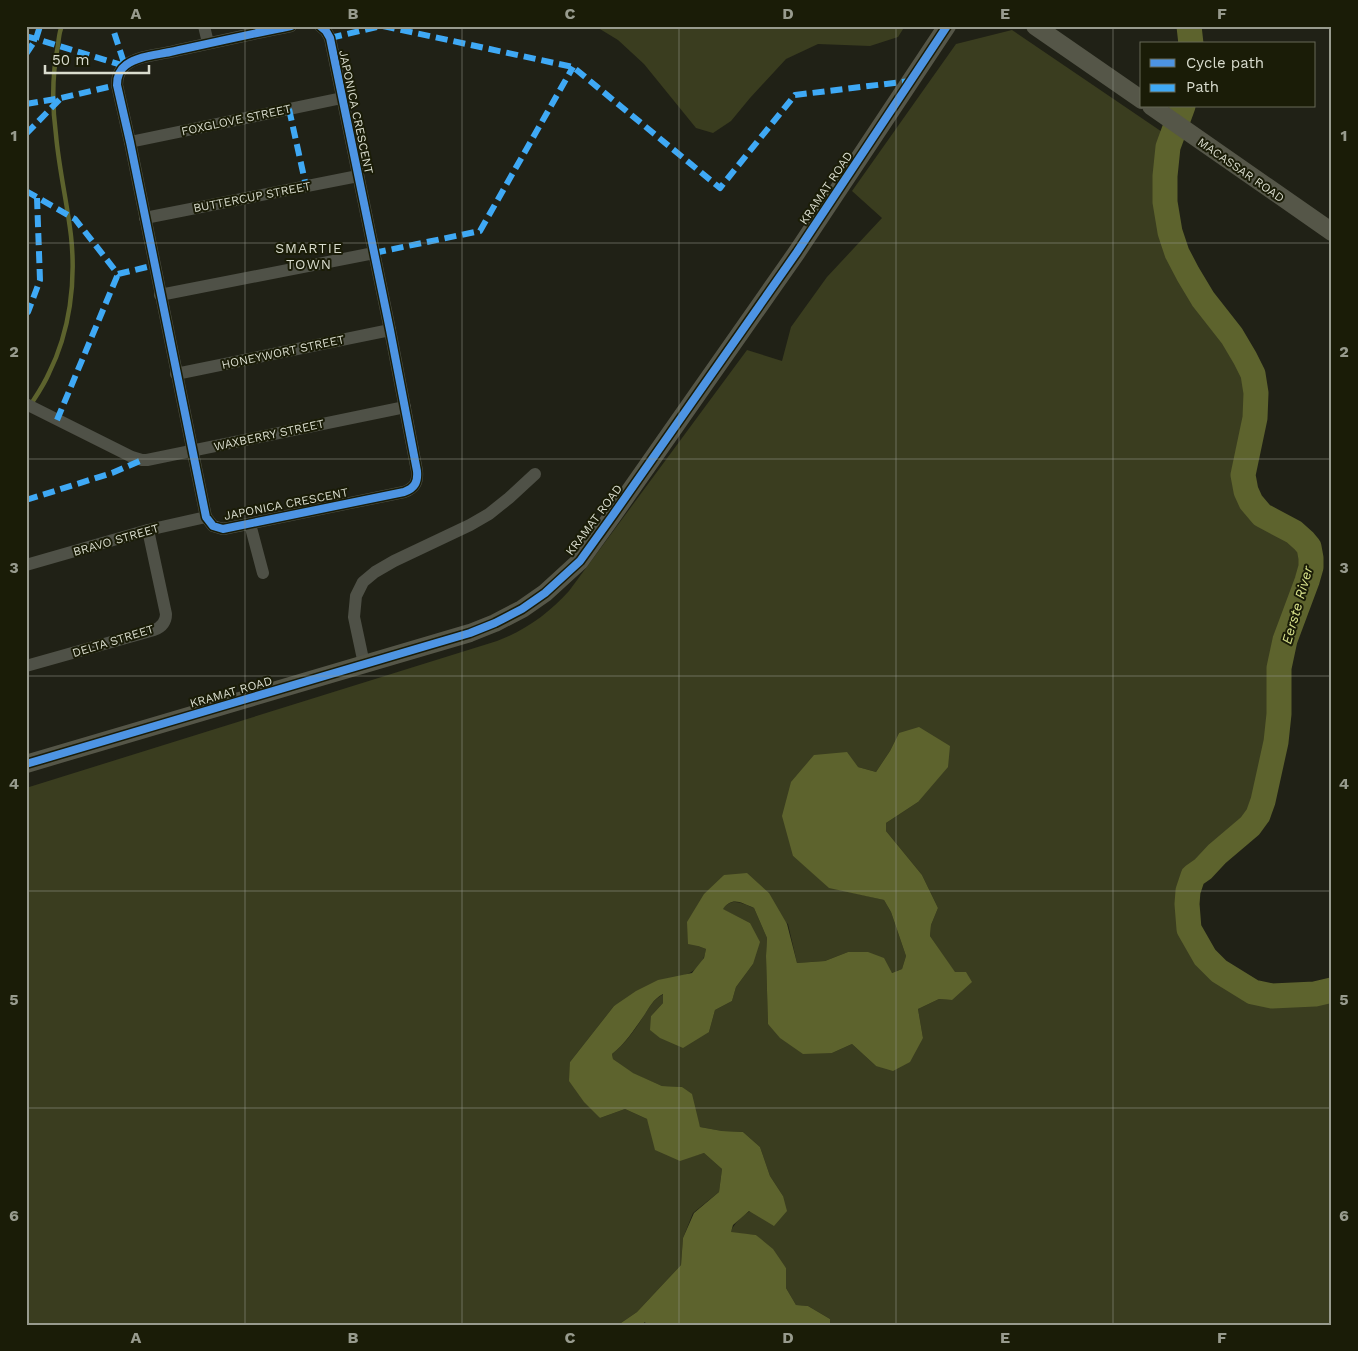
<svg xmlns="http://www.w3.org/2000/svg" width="1358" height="1351" viewBox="0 0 1358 1351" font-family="'Work Sans',sans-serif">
	<rect width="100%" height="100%" fill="#202116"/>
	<g fill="#3a3d1f">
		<polygon points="595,26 905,26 898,37 870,46 818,44 786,59 750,98 731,121 713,133 696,128 644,64 618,40"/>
		<path d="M 1012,30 L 1171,138 C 1167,149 1167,159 1165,169 C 1160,216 1176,261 1203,299 C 1220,323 1244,345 1253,374 C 1260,398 1254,424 1249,447 C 1246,463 1241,479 1247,494 C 1250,501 1256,510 1263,515 C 1282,530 1314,533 1311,564 C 1310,575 1306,585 1302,595 C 1294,618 1284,641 1280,666 C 1277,681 1280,698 1279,713 C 1278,734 1273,755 1268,776 C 1266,788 1264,801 1259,812 C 1252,829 1232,840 1218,853 C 1213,857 1209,863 1204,868 C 1200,872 1194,874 1192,878 C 1186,890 1185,919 1190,930 C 1193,938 1201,952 1206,958 C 1214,968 1225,973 1235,980 C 1241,984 1247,990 1253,992 C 1273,1000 1311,995 1332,990 L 1332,1325 L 830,1325 L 830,1319 L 808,1306 L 796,1305 L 786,1288 L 786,1268 L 756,1235 L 730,1233 C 739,1211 763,1205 783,1196 L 770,1176 L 760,1147 L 743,1132 L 722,1131 L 700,1127 L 682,1087 L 662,1086 L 632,1073 L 613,1059 L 612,1054 C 625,1044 634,1031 643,1017 C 649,1008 653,999 664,994 L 663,1003 L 651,1016 L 709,1032 L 715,1010 L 732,1001 L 736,987 L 753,964 L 750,923 L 722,909 C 733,897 741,903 754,908 L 767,938 L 766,956 L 768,1024 L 832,1053 L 852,1044 L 876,1066 L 923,1038 L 918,1009 L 939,999 L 952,1000 L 955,973 L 930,936 L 931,925 L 938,908 L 922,875 L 886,831 L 886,823 L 918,802 L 899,733 L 890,751 L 876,772 L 858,767 L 793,856 L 829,887 L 884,900 L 891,912 L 906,956 L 902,969 L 892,973 L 848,952 L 825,961 L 797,963 L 788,924 L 724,875 L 698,946 L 706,949 C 704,963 696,972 682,976 L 614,1006 L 570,1062 L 600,1118 L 625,1109 L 647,1119 L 680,1160 L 704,1153 L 722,1169 L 719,1192 L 693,1213 L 683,1238 L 681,1265 L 637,1312 L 618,1325 L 26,1325 L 26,788 L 497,641 C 526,630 548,614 569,591 L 747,350 L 782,361 L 791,327 L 827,277 L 882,218 L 852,191 L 956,44 Z"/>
	</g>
	<path fill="#5d632d" d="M 919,727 L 950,746 L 948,767 L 918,802 L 886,823 L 886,831 L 922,875 L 938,908 L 931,925 L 930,936 L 955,972 L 966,972 L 972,982 L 952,1000 L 939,999 L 918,1009 L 923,1038 L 910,1062 L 893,1071 L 876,1066 L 852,1044 L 832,1053 L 803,1054 L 780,1038 L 768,1024 L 766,956 L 767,938 L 754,908 C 742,903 732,896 723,909 L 750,923 L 760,942 L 753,964 L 736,987 L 732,1001 L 715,1010 L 709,1032 L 683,1048 L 660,1038 L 650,1030 L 651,1016 L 663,1003 L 663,994 C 653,999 649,1008 643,1017 C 633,1031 625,1044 612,1054 L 613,1059 L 633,1073 L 662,1086 L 682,1087 L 692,1094 L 700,1127 L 722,1131 L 743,1132 L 760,1147 L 770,1176 L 783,1196 L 787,1211 L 774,1226 L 749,1211 L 733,1225 L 731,1232 L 756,1235 L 773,1249 L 786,1268 L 786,1288 L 796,1305 L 808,1306 L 830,1319 L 830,1325 L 646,1325 L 645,1322 L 642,1325 L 618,1325 L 637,1312 L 681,1265 L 683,1238 L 694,1213 L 719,1192 L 722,1169 L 704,1153 L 680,1161 L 655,1150 L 647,1119 L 625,1109 L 600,1118 L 584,1102 L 569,1081 L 570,1062 L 614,1006 L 636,991 L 658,980 L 692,973 L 704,958 L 706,949 L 698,946 L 688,944 L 687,922 L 704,894 L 724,875 L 747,873 L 769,893 L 787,924 L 797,963 L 825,961 L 848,952 L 868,952 L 884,958 L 892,973 L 902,969 L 906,956 L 891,912 L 884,900 L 829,888 L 793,856 L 782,816 L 791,782 L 814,755 L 847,752 L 858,767 L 876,772 L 890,751 L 899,733 Z"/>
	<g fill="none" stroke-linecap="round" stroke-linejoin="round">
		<path stroke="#5d632d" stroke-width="4.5" d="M 26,412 C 34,399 43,387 49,373 C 70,331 76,282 71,236 C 67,202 59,169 56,135 C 52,105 52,75 58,45 C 59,38 59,32 62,26"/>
		<g stroke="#5d632d" stroke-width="25">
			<polyline points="1189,26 1191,44"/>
			<polyline points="1183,106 1168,147 1165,176 1165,202 1170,232 1177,253 1188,274 1203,299 1232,336 1245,358 1253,374 1256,393 1255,418 1243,475 1246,491 1251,502 1262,515 1294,532 1304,541 1309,547 1311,558 1311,567 1307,581 1285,640 1279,668 1279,714 1276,742 1263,801 1258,815 1250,826 1217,854 1203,869 1193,876 1188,891 1187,904 1189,929 1205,957 1219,971 1253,992 1272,996 1315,994 1332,990"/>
		</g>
		<g stroke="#4f5147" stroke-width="12">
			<polyline points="204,26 208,43"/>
			<path d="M 291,26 C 251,34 211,43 170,52 C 156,55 138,56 126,65 C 119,70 117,77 117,85 L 130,142 L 206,517 L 213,526 L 223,529 L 404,492 C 415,488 418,482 417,471 L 390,330 L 330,38 L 326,31 L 320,26"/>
			<polyline points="130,142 342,98"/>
			<polyline points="145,218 358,176"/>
			<polyline points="160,295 374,253"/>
			<polyline points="176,374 390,330"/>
			<polyline points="26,404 132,457 142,460 147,460 405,407"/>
			<polyline points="250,524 263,573"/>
			<polyline points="26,565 148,530 206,517"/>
			<polyline points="364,664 354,617 356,596 363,582 375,572 394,561 470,525 489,514 509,498 535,474"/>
			<path d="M 26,666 L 154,630 C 162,627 166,622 166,614 L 148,530"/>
		</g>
		<g stroke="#555648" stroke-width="18">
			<polyline points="1035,26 1142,100"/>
			<polyline points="1151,106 1332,232"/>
			<polyline points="26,764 470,633 495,623 522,609 545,593 580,561 613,515 797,252 947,26"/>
		</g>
		<g stroke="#3fa9f5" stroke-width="6" stroke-dasharray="12 6" stroke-linecap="butt">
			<polyline points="383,26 573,67 720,188 795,95 910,81"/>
			<polyline points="26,36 125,66 112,26"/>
			<polyline points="330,38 381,26"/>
			<polyline points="26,54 36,39 40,26"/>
			<polyline points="26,104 61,98 117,85"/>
			<polyline points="289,109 306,186"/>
			<polyline points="26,134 61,98"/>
			<polyline points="26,191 75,219 118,274 155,265"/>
			<polyline points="374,253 480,231 573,67"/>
			<polyline points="26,314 28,312 40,280 37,198"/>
			<polyline points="57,420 118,274"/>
			<polyline points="26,500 112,473 142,460"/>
		</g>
		<defs>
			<g id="cycleway">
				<path d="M 291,26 C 251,34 211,43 170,52 C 156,55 138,56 126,65 C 119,70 117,77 117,85 L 130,142 L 206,517 L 213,526 L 223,529 L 404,492 C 415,488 418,482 417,471 L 390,330 L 330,38 L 326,31 L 320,26"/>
				<polyline points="26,764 470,633 495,623 522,609 545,593 580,561 613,515 797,252 947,26"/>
			</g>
		</defs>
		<use href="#cycleway" stroke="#1a1c07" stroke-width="11"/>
		<use href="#cycleway" stroke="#4d94e3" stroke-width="8"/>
	</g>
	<path fill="none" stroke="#989b8e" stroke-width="1" stroke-opacity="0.55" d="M 245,26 L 245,1325M 462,26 L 462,1325M 679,26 L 679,1325M 896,26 L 896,1325M 1113,26 L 1113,1325M 26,243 L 1332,243M 26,459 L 1332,459M 26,676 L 1332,676M 26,891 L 1332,891M 26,1108 L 1332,1108"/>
	<g text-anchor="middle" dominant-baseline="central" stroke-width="4" stroke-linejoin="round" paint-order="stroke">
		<g font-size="12" fill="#d9dcce" stroke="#1a1c07">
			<text transform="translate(356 112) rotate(78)">JAPONICA CRESCENT</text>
			<text transform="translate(236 120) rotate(-12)">FOXGLOVE STREET</text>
			<text transform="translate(1241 170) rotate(35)">MACASSAR ROAD</text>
			<text transform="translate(826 188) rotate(-56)">KRAMAT ROAD</text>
			<text transform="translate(252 197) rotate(-11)">BUTTERCUP STREET</text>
			<text transform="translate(283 352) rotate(-12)">HONEYWORT STREET</text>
			<text transform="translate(269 435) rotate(-12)">WAXBERRY STREET</text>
			<text transform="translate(286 504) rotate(-11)">JAPONICA CRESCENT</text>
			<text transform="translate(594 520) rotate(-53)">KRAMAT ROAD</text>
			<text transform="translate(116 540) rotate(-16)">BRAVO STREET</text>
			<text transform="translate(113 641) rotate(-17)">DELTA STREET</text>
			<text transform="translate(231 692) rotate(-16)">KRAMAT ROAD</text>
		</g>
		<g font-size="14" letter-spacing="1" fill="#d9dcce" stroke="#1a1c07">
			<text x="309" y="248">SMARTIE<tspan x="309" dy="16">TOWN</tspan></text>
		</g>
		<g font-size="14" font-style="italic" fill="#d9e38c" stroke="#1a1c07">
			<text transform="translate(1297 605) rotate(-74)">Eerste River</text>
		</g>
	</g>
	<rect width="1358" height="1351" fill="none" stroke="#1a1c07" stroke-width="55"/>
	<rect x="1140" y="42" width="175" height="65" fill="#1a1c07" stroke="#666957"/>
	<rect x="1150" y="59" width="25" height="8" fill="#4d94e3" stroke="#666957"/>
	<text x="1186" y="68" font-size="15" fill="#d9dcce">Cycle path</text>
	<rect x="1150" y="84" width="25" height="8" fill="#3fa9f5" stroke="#666957"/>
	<text x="1186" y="92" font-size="15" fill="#d9dcce">Path</text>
	<path d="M45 65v8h104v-8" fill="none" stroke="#d9dcce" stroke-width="2.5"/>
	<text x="52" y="65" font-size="15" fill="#d9dcce" stroke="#1a1c07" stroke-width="4" paint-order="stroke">50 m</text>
	<rect x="28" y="28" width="1302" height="1296" fill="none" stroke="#989b8e" stroke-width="2"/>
	<g font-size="16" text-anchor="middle" font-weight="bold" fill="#989b8e">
		<text x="136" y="19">A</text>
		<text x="353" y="19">B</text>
		<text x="570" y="19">C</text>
		<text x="788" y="19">D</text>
		<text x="1005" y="19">E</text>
		<text x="1222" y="19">F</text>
		<text x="14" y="141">1</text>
		<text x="1344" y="141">1</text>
		<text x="14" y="357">2</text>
		<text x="1344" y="357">2</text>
		<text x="14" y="573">3</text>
		<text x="1344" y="573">3</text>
		<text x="14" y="789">4</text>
		<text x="1344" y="789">4</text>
		<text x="14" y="1005">5</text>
		<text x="1344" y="1005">5</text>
		<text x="14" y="1221">6</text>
		<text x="1344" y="1221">6</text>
		<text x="136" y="1343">A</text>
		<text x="353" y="1343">B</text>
		<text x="570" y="1343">C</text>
		<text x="788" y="1343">D</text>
		<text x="1005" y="1343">E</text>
		<text x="1222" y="1343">F</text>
	</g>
</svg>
